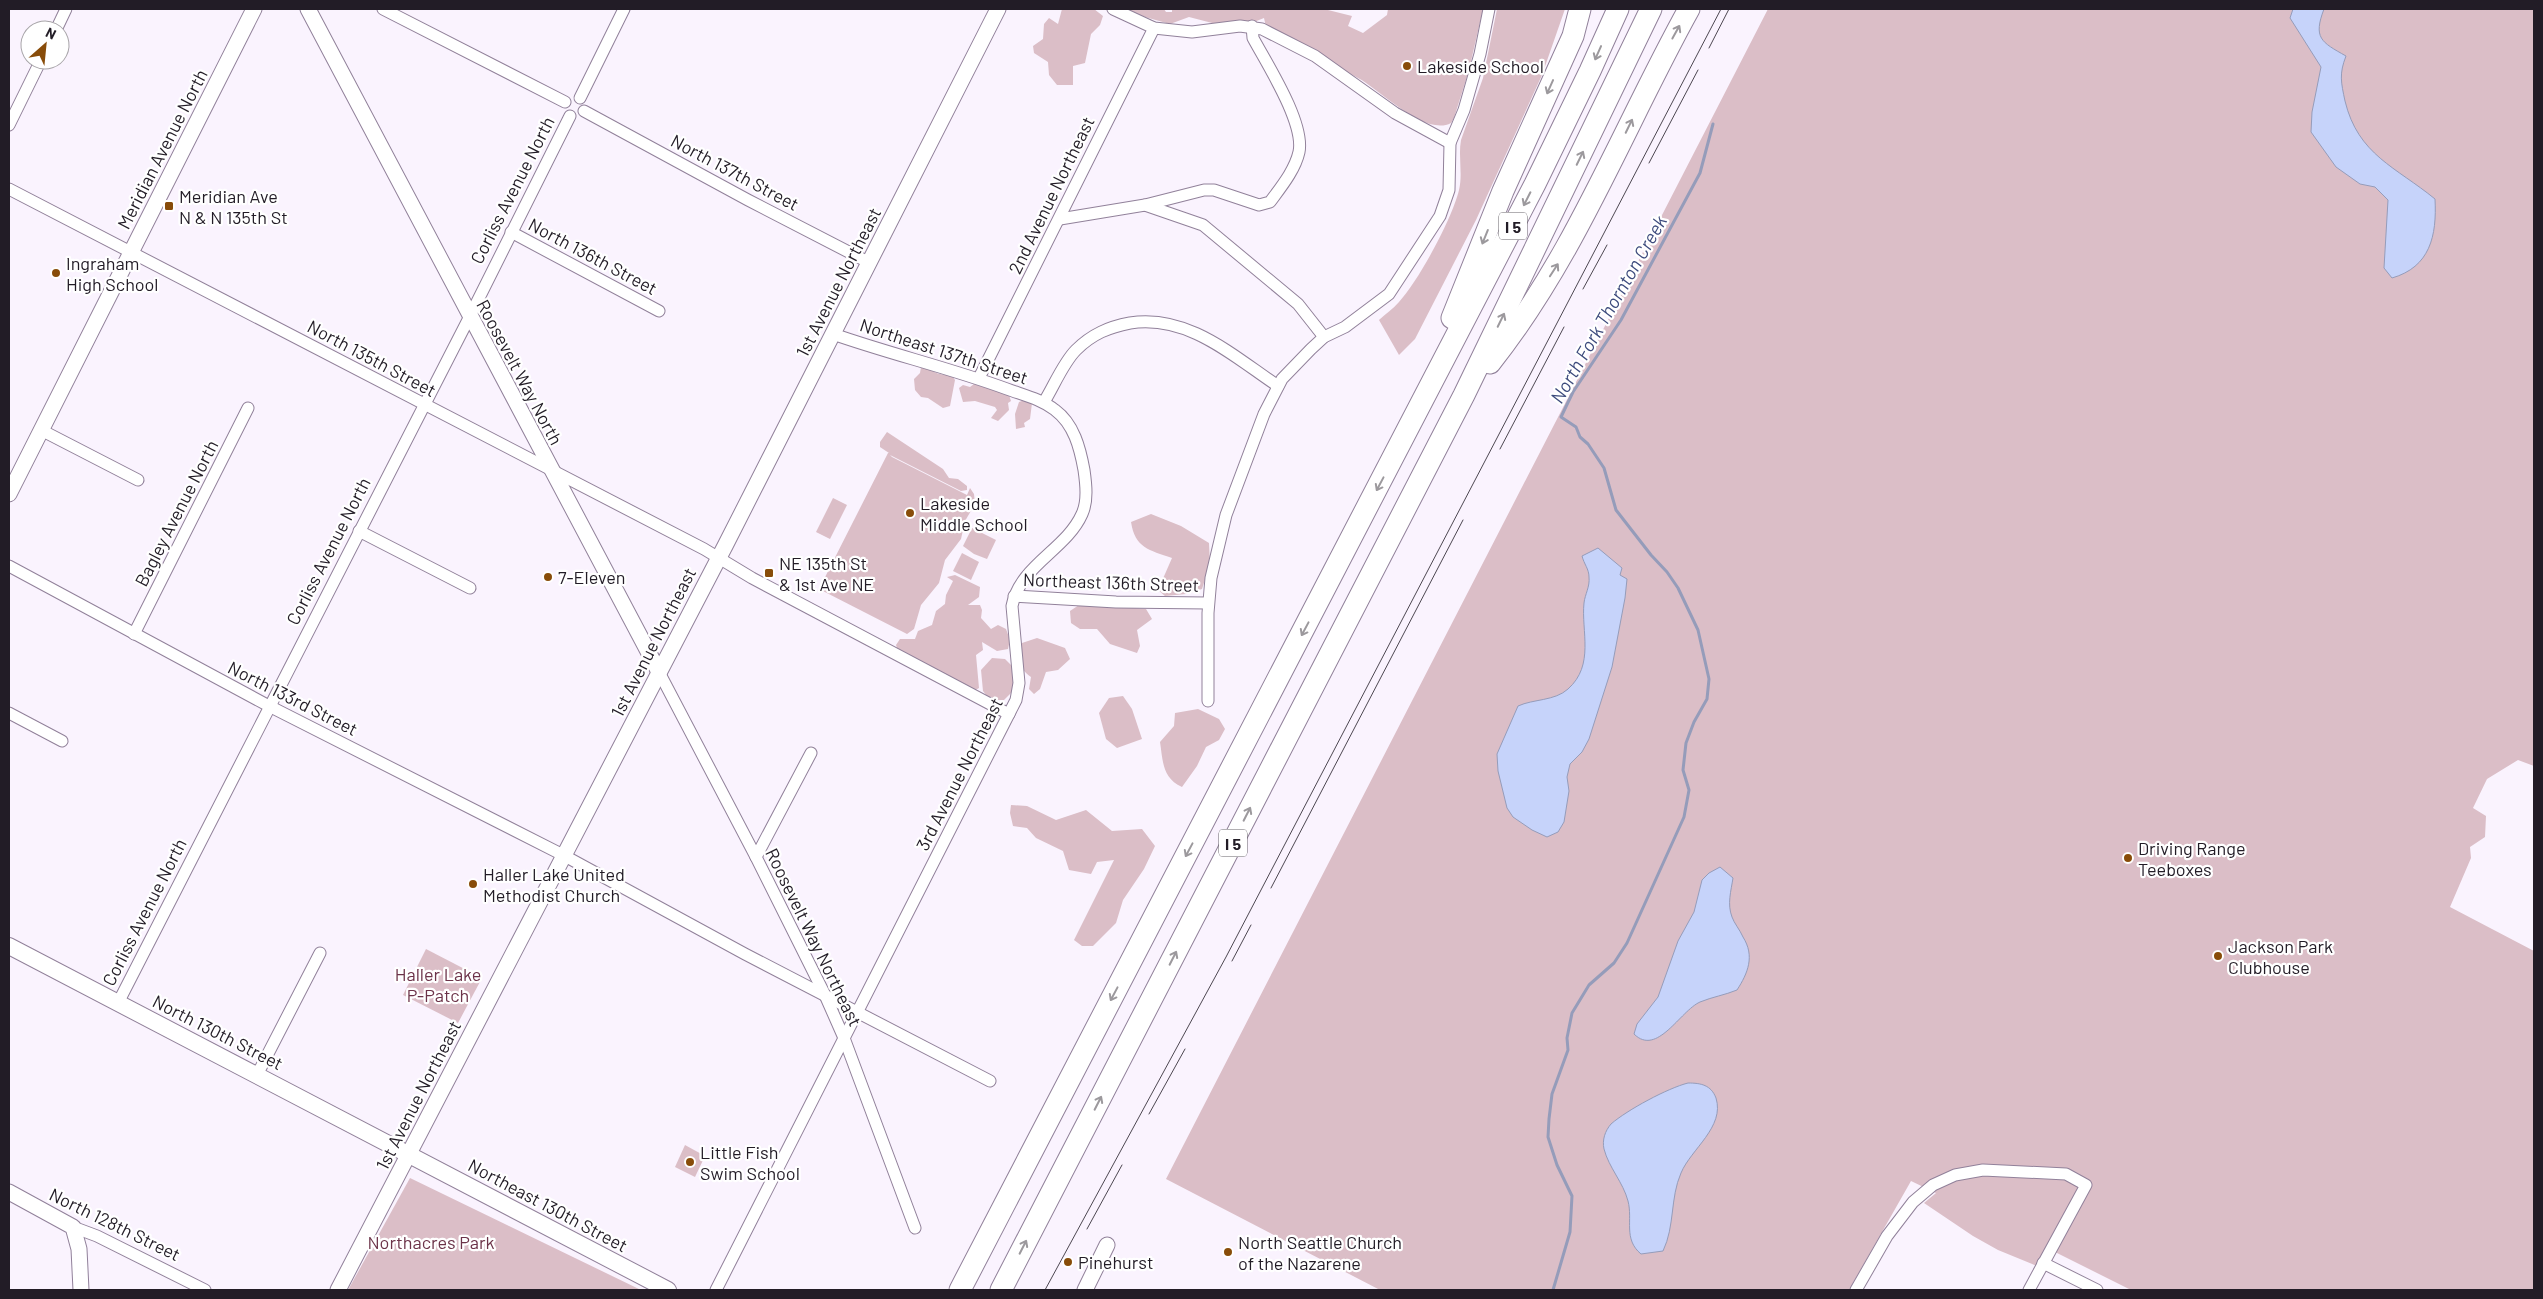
<svg xmlns="http://www.w3.org/2000/svg" width="2543" height="1299" viewBox="0 0 2543 1299" font-family="Barlow,sans-serif">
	<rect width="100%" height="100%" fill="#faf3fe"/>
	<g fill="#dbbec7">
		<polygon points="1062,9 1094,9 1103,16 1100,25 1091,34 1085,63 1073,66 1073,85 1057,85 1049,75 1048,62 1034,53 1033,46 1043,39 1044,24 1049,18 1058,24"/>
		<path d="M 1126,9 L 1164,9 L 1166,12 L 1172,12 L 1172,9 L 1324,9 L 1352,16 L 1348,26 L 1363,33 L 1387,15 L 1388,9 L 1483,9 L 1469,70 L 1454,118 L 1451,123 C 1425,137 1379,89 1358,78 C 1327,61 1297,45 1266,27 L 1264,18 L 1254,22 L 1216,24 L 1189,17 L 1170,24 L 1145,17 Z"/>
		<path d="M 1497,9 L 1565,9 L 1542,75 L 1476,220 L 1415,339 L 1399,355 L 1379,320 C 1385,314 1393,309 1399,302 C 1419,280 1452,219 1459,190 C 1463,173 1458,157 1461,140 L 1483,78 Z"/>
		<polygon points="1768,9 2534,10 2534,766 2518,760 2487,779 2473,808 2486,816 2485,837 2470,847 2471,858 2450,907 2534,951 2534,1290 2131,1290 2047,1248 2037,1266 1998,1250 1973,1236 1924,1203 1936,1193 1911,1181 1849,1290 1380,1290 1166,1179"/>
		<path d="M 921,367 L 927,367 C 934,373 941,376 951,374 L 955,380 L 950,406 L 943,408 L 928,398 L 921,397 L 915,390 L 914,379 L 920,373 Z"/>
		<polygon points="974,384 1009,395 1011,401 1008,403 1009,410 998,421 991,418 997,410 995,407 975,401 963,402 959,388 963,385 970,387"/>
		<polygon points="1027,399 1032,403 1030,419 1024,423 1025,427 1016,429 1015,414 1019,402"/>
		<polygon points="887,432 943,469 949,478 958,479 967,486 967,490 961,491 890,455 892,457 967,495 970,488 974,494 975,504 965,521 961,539 945,560 939,583 921,605 914,629 907,634 819,589 888,453 889,453 880,447 880,442"/>
		<polygon points="833,498 847,505 830,539 816,532"/>
		<path d="M 1151,514 L 1181,526 L 1209,543 L 1210,564 L 1202,589 L 1186,594 L 1165,596 L 1158,590 L 1172,558 C 1149,550 1135,548 1131,522 Z"/>
		<polygon points="972,528 996,540 987,559 974,554 963,546"/>
		<polygon points="962,553 979,562 971,580 953,571"/>
		<polygon points="955,575 980,587 979,597 968,605 980,605 982,610 981,618 991,629 998,625 1006,629 1010,640 1008,649 997,651 982,642 983,650 976,655 979,688 972,692 898,651 896,645 900,639 915,639 918,631 932,625 936,611 945,604 946,595 953,581 947,577"/>
		<polygon points="1082,603 1146,609 1152,619 1137,630 1140,646 1137,653 1110,644 1097,629 1080,629 1071,623 1070,611"/>
		<path d="M 1037,638 L 1065,648 L 1070,659 L 1058,670 L 1046,672 L 1040,689 L 1034,694 L 1029,689 L 1031,677 C 1018,668 1018,658 1022,643 Z"/>
		<polygon points="992,658 1005,659 1014,668 1015,689 1004,700 990,700 983,691 981,670"/>
		<polygon points="1123,696 1132,709 1142,739 1117,748 1106,739 1099,713 1109,698"/>
		<path d="M 1198,709 L 1219,719 L 1225,729 L 1219,740 L 1206,747 L 1197,766 L 1182,787 C 1162,778 1163,761 1160,742 L 1174,726 L 1175,713 Z"/>
		<polygon points="1011,805 1027,806 1056,820 1086,810 1112,831 1142,829 1155,846 1144,869 1123,900 1116,923 1093,946 1082,946 1074,940 1114,860 1097,862 1091,874 1069,870 1063,851 1036,838 1027,828 1013,826 1010,813"/>
		<polygon points="426,949 482,978 458,1023 403,995"/>
		<polygon points="685,1145 705,1156 695,1177 675,1167"/>
		<polygon points="410,1178 641,1290 348,1290"/>
	</g>
	<g fill="#c6d3fa" stroke="#959cba">
		<path d="M 2293,9 L 2324,9 C 2313,38 2321,42 2346,56 C 2339,74 2341,82 2345,101 C 2358,155 2396,167 2435,199 C 2437,236 2430,267 2392,278 L 2384,268 L 2388,200 L 2375,187 L 2360,184 L 2336,167 L 2311,132 L 2312,112 L 2321,67 L 2290,18 Z"/>
		<path d="M 1598,548 L 1622,568 L 1620,575 L 1627,579 L 1625,598 L 1612,667 L 1589,739 L 1582,752 L 1570,764 L 1567,777 L 1569,791 L 1564,822 L 1558,832 L 1547,837 L 1532,830 L 1513,817 L 1507,808 L 1498,771 L 1497,754 L 1518,706 C 1533,699 1555,701 1568,689 C 1595,665 1581,631 1584,603 C 1585,594 1590,587 1589,577 C 1589,569 1584,564 1582,556 Z"/>
		<path d="M 1720,867 L 1733,878 C 1731,891 1727,904 1732,917 C 1734,923 1740,930 1743,937 C 1755,956 1748,973 1737,990 C 1725,995 1712,997 1700,1002 C 1680,1011 1657,1057 1634,1034 L 1637,1024 L 1658,997 L 1678,941 L 1694,912 L 1702,880 L 1709,873 Z"/>
		<path d="M 1688,1083 C 1701,1083 1711,1085 1716,1098 C 1725,1127 1691,1149 1681,1173 C 1670,1198 1675,1226 1663,1251 L 1641,1254 C 1623,1239 1633,1220 1628,1201 C 1623,1182 1609,1168 1604,1149 C 1602,1140 1605,1131 1611,1124 C 1627,1110 1668,1088 1688,1083 Z"/>
	</g>
	<g fill="none" stroke-linecap="round" stroke-linejoin="round">
		<polyline stroke="#959cba" stroke-width="3" points="1553,1290 1570,1232 1572,1196 1557,1165 1548,1137 1549,1119 1552,1094 1568,1050 1567,1038 1572,1013 1589,985 1614,963 1627,943 1684,817 1689,790 1683,770 1686,743 1694,722 1707,699 1709,679 1698,630 1678,588 1667,572 1651,555 1616,510 1604,468 1588,444 1580,437 1576,427 1561,417 1573,392 1621,320 1700,173 1713,124"/>
		<defs>
			<g id="minor">
				<polyline points="383,9 565,102"/>
				<polyline points="1113,9 1154,28 1192,32 1240,26 1262,29 1315,56 1395,113 1450,143"/>
				<polyline points="56,30 66,9"/>
				<polyline points="580,98 624,9"/>
				<polyline points="584,111 748,200 870,263"/>
				<polyline points="9,125 41,60"/>
				<polyline points="9,189 704,549 752,578 1009,714"/>
				<path d="M 1145,205 L 1204,190 L 1214,190 L 1259,205 L 1270,202 C 1281,187 1295,170 1299,152 C 1305,123 1267,64 1253,38 L 1252,26"/>
				<polyline points="1060,219 1145,205 1203,225 1298,304 1324,337"/>
				<polyline points="511,232 659,311"/>
				<polyline points="979,378 1154,28"/>
				<path d="M 1044,402 C 1054,386 1063,363 1076,350 C 1092,334 1109,327 1130,323 C 1188,314 1233,356 1278,386"/>
				<polyline points="41,430 138,480"/>
				<polyline points="359,531 470,588"/>
				<polyline points="9,566 269,706 563,855 745,954 990,1081"/>
				<polyline points="1014,596 1116,602 1208,603"/>
				<polyline points="134,634 248,408"/>
				<polyline points="659,672 756,857 825,995 844,1038 915,1228"/>
				<polyline points="1208,701 1208,613 1211,578 1226,515 1264,414 1282,379 1311,349 1324,337 1345,327 1389,294 1440,216 1449,190 1450,143 1464,110 1480,54 1489,9"/>
				<polyline points="9,713 62,741"/>
				<polyline points="756,857 811,753"/>
				<polyline points="118,1003 469,318 570,116"/>
				<polyline points="257,1075 320,953"/>
				<polyline points="73,1227 97,1236 205,1290"/>
				<polyline points="2043,1263 2097,1290"/>
				<path d="M 716,1290 L 1016,700 L 1019,683 L 1012,606 C 1020,565 1066,550 1082,514 C 1088,501 1086,484 1084,470 C 1080,448 1074,424 1055,410 C 1041,399 1023,395 1007,389 C 950,368 890,354 833,334"/>
				<polyline points="1856,1290 1887,1236 1913,1202 1933,1185 1955,1175 1983,1170 2066,1174 2086,1185 2029,1290"/>
			</g>
			<g id="tertiary">
				<polyline points="308,9 659,672"/>
				<polyline points="9,494 254,9"/>
				<polyline points="9,1192 73,1227 79,1249 81,1290"/>
				<polyline points="338,1290 725,546 998,9"/>
				<polyline points="1085,1290 1107,1245"/>
			</g>
			<polyline id="secondary" points="9,946 668,1290"/>
			<g id="motorway">
				<polyline points="1452,318 1503,191 1573,36 1580,9"/>
				<path d="M 1490,363 C 1575,256 1623,128 1689,9"/>
				<polyline points="960,1290 1535,184 1590,71 1618,9"/>
				<polyline points="1001,1290 1464,395 1651,9"/>
			</g>
		</defs>
		<use href="#minor" stroke="#91819a" stroke-width="13"/>
		<use href="#tertiary" stroke="#91819a" stroke-width="17"/>
		<use href="#secondary" stroke="#91819a" stroke-width="18"/>
		<use href="#motorway" stroke="#91819a" stroke-width="23"/>
		<use href="#minor" stroke="#fff" stroke-width="11"/>
		<use href="#tertiary" stroke="#fff" stroke-width="15"/>
		<use href="#secondary" stroke="#fff" stroke-width="16"/>
		<use href="#motorway" stroke="#fff" stroke-width="21"/>
		<g stroke="#4d4751" stroke-width="1">
			<polyline points="1709,48 1729,9"/>
			<polyline points="1649,163 1698,70"/>
			<polyline points="1583,289 1607,245"/>
			<polyline points="1500,449 1564,327"/>
			<polyline points="1271,888 1463,520"/>
			<polyline points="1232,961 1251,925"/>
			<polyline points="1149,1114 1185,1049"/>
			<polyline points="1087,1229 1122,1165"/>
			<polyline points="1045,1290 1226,957 1721,9"/>
		</g>
	</g>
	<defs><path id="oneway-shaft" d="M-6 0H5M1.5-3L5.5 0L1.5 3" fill="none" stroke-width="1.6" stroke-linecap="round" stroke-linejoin="round" transform="scale(1.25)"/></defs>
	<g stroke="#9c999d">
		<use href="#oneway-shaft" transform="translate(1676 32) rotate(-61)"/>
		<use href="#oneway-shaft" transform="translate(1598 53) rotate(114)"/>
		<use href="#oneway-shaft" transform="translate(1550 87) rotate(114)"/>
		<use href="#oneway-shaft" transform="translate(1629 126) rotate(-64)"/>
		<use href="#oneway-shaft" transform="translate(1580 158) rotate(-64)"/>
		<use href="#oneway-shaft" transform="translate(1527 199) rotate(117)"/>
		<use href="#oneway-shaft" transform="translate(1485 237) rotate(112)"/>
		<use href="#oneway-shaft" transform="translate(1554 270) rotate(-57)"/>
		<use href="#oneway-shaft" transform="translate(1501 320) rotate(-64)"/>
		<use href="#oneway-shaft" transform="translate(1380 484) rotate(118)"/>
		<use href="#oneway-shaft" transform="translate(1305 629) rotate(118)"/>
		<use href="#oneway-shaft" transform="translate(1247 814) rotate(-63)"/>
		<use href="#oneway-shaft" transform="translate(1189 850) rotate(118)"/>
		<use href="#oneway-shaft" transform="translate(1173 958) rotate(-63)"/>
		<use href="#oneway-shaft" transform="translate(1114 994) rotate(118)"/>
		<use href="#oneway-shaft" transform="translate(1098 1103) rotate(-63)"/>
		<use href="#oneway-shaft" transform="translate(1023 1247) rotate(-63)"/>
	</g>
	<g fill="#884c09" stroke="#fff" stroke-width="2">
		<circle cx="1407" cy="66" r="5"/>
		<rect x="164" y="201" width="10" height="10" rx="2.5"/>
		<circle cx="56" cy="273" r="5"/>
		<circle cx="910" cy="513" r="5"/>
		<rect x="764" y="568" width="10" height="10" rx="2.5"/>
		<circle cx="548" cy="577" r="5"/>
		<circle cx="2128" cy="858" r="5"/>
		<circle cx="473" cy="884" r="5"/>
		<circle cx="2218" cy="956" r="5"/>
		<circle cx="690" cy="1162" r="5"/>
		<circle cx="1228" cy="1252" r="5"/>
		<circle cx="1068" cy="1262" r="5"/>
	</g>
	<g text-anchor="middle" dominant-baseline="central" stroke-width="4.5" stroke-linejoin="round" paint-order="stroke">
		<g fill="#fff" stroke="#646067" stroke-width="1">
			<rect x="1499" y="212.5" width="28" height="27" rx="4"/>
			<rect x="1219" y="829.5" width="28" height="27" rx="4"/>
		</g>
		<g font-size="16" font-weight="bold" fill="#221c26">
			<text x="1513" y="226">I 5</text>
			<text x="1233" y="843">I 5</text>
		</g>
		<g font-size="18" fill="#221c26" stroke="#fff" text-anchor="start">
			<text x="1417" y="66">Lakeside School</text>
			<text x="179" y="196">Meridian Ave<tspan x="179" dy="21">N &amp; N 135th St</tspan></text>
			<text x="66" y="263">Ingraham<tspan x="66" dy="21">High School</tspan></text>
			<text x="920" y="503">Lakeside<tspan x="920" dy="21">Middle School</tspan></text>
			<text x="779" y="563">NE 135th St<tspan x="779" dy="21">&amp; 1st Ave NE</tspan></text>
			<text x="558" y="577">7-Eleven</text>
			<text x="2138" y="848">Driving Range<tspan x="2138" dy="21">Teeboxes</tspan></text>
			<text x="483" y="874">Haller Lake United<tspan x="483" dy="21">Methodist Church</tspan></text>
			<text x="2228" y="946">Jackson Park<tspan x="2228" dy="21">Clubhouse</tspan></text>
			<text x="700" y="1152">Little Fish<tspan x="700" dy="21">Swim School</tspan></text>
			<text x="1238" y="1242">North Seattle Church<tspan x="1238" dy="21">of the Nazarene</tspan></text>
			<text x="1078" y="1262">Pinehurst</text>
		</g>
		<g font-size="18" fill="#221c26" stroke="#fff">
			<text transform="translate(162 149) rotate(-63)">Meridian Avenue North</text>
			<text transform="translate(735 172) rotate(28)">North 137th Street</text>
			<text transform="translate(512 190) rotate(-63)">Corliss Avenue North</text>
			<text transform="translate(1051 195) rotate(-64)">2nd Avenue Northeast</text>
			<text transform="translate(593 256) rotate(28)">North 136th Street</text>
			<text transform="translate(838 282) rotate(-63)">1st Avenue Northeast</text>
			<text transform="translate(944 351) rotate(18)">Northeast 137th Street</text>
			<text transform="translate(372 358) rotate(28)">North 135th Street</text>
			<text transform="translate(520 372) rotate(62)">Roosevelt Way North</text>
			<text transform="translate(176 513) rotate(-63)">Bagley Avenue North</text>
			<text transform="translate(328 551) rotate(-63)">Corliss Avenue North</text>
			<text transform="translate(1111 582) rotate(2)">Northeast 136th Street</text>
			<text transform="translate(653 642) rotate(-63)">1st Avenue Northeast</text>
			<text transform="translate(293 698) rotate(27)">North 133rd Street</text>
			<text transform="translate(959 774) rotate(-63)">3rd Avenue Northeast</text>
			<text transform="translate(144 912) rotate(-63)">Corliss Avenue North</text>
			<text transform="translate(814 937) rotate(64)">Roosevelt Way Northeast</text>
			<text transform="translate(218 1032) rotate(27)">North 130th Street</text>
			<text transform="translate(418 1095) rotate(-63)">1st Avenue Northeast</text>
			<text transform="translate(548 1205) rotate(28)">Northeast 130th Street</text>
			<text transform="translate(115 1224) rotate(26)">North 128th Street</text>
		</g>
		<g font-size="18" fill="#6c3349" stroke="#fff">
			<text x="438" y="974">Haller Lake<tspan x="438" dy="21">P-Patch</tspan></text>
			<text x="431" y="1242">Northacres Park</text>
		</g>
		<g font-size="19" font-style="italic" fill="#3d4b7d" stroke="#fff">
			<text transform="translate(1608 309) rotate(-60)">North Fork Thornton Creek</text>
		</g>
	</g>
	<rect width="2543" height="1299" fill="none" stroke="#221c26" stroke-width="20"/>
	<g transform="translate(45 45) rotate(27)"><circle r="24" fill="#ffffff" stroke="#a7a4a8"/>
	<path d="M0-4L9 19L0 12L-9 19Z" fill="#884c09"/>
	<text y="-8" font-size="14" font-weight="bold" text-anchor="middle" fill="#221c26">N</text>
	</g>
</svg>
